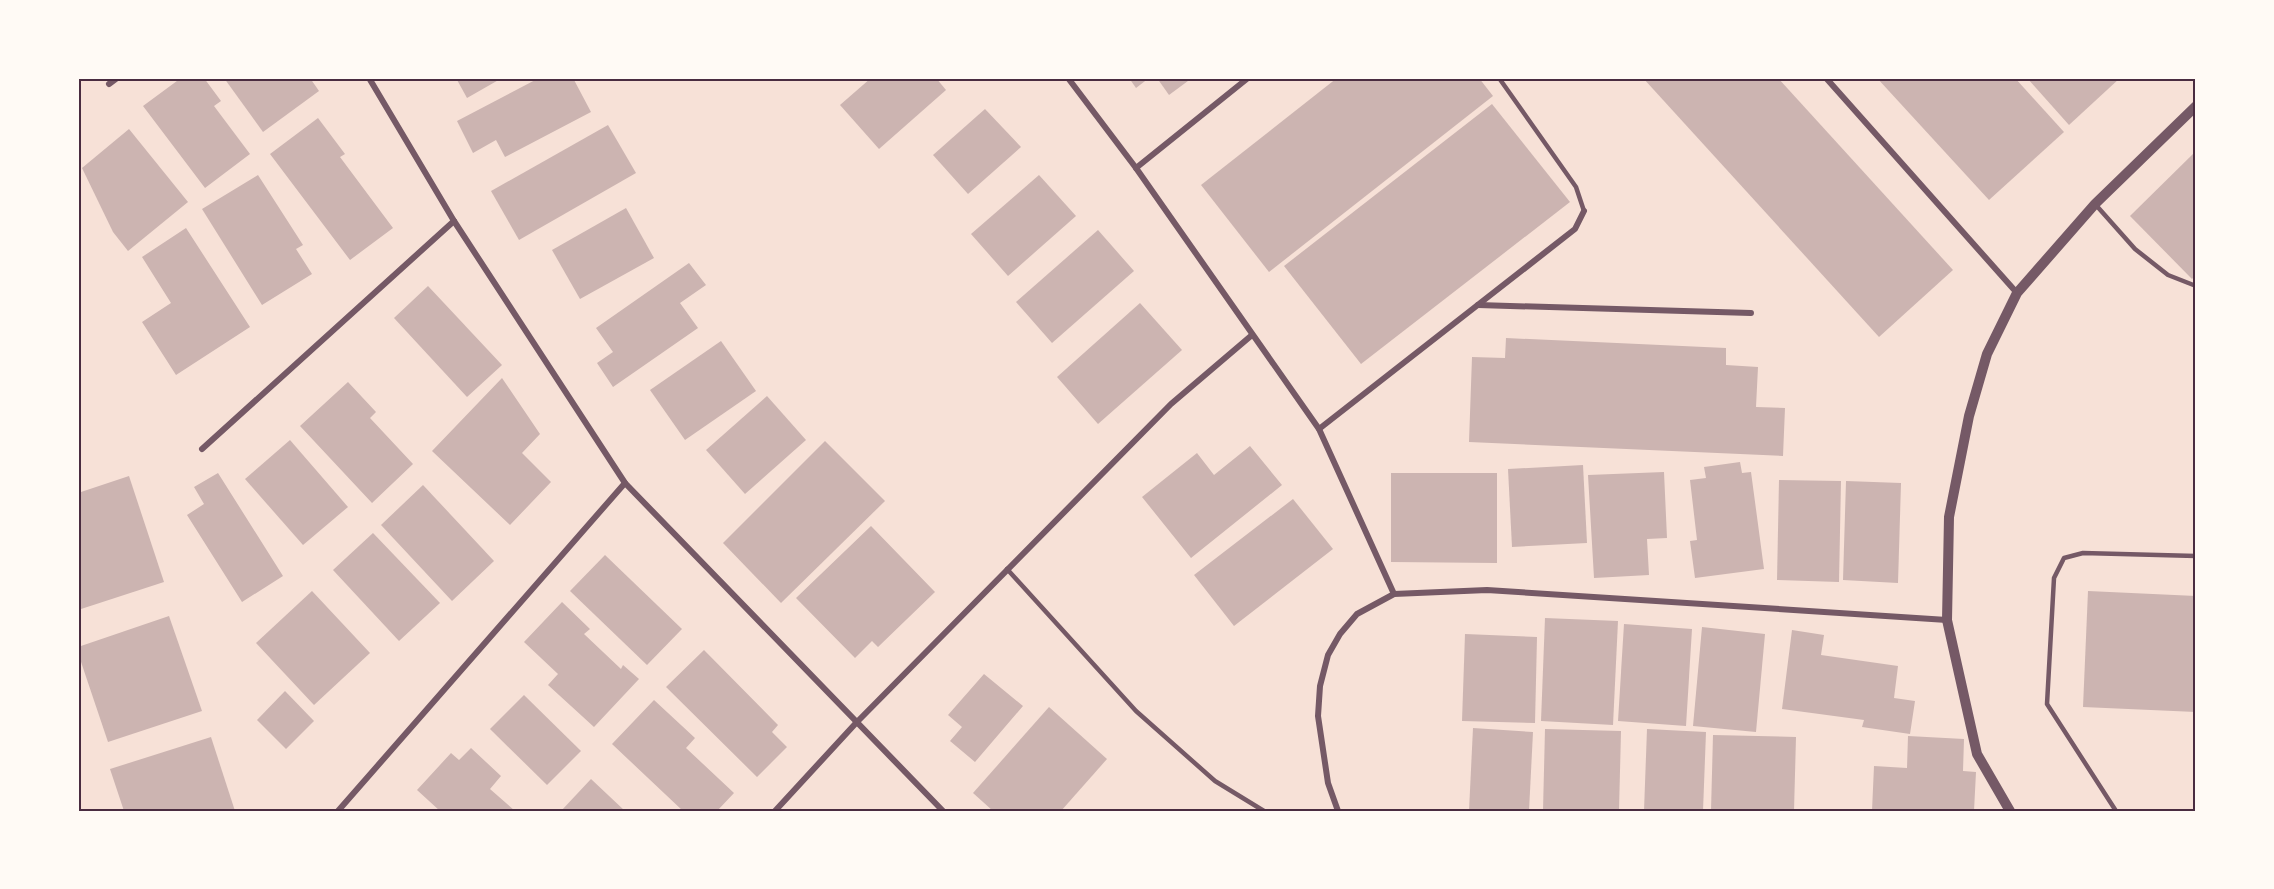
<svg xmlns="http://www.w3.org/2000/svg" width="2274" height="889" viewBox="0 0 2274 889" font-family="Roboto,sans-serif">
	<rect width="100%" height="100%" fill="#f7e1d7"/>
	<g fill="#ccb4b1">
		<polygon points="181,78 204,78 221,101 214,106 250,154 205,188 143,106"/>
		<polygon points="224,78 310,78 319,91 263,132"/>
		<polygon points="456,78 502,78 467,98"/>
		<polygon points="539,78 573,78 591,112 505,157 496,140 473,153 457,121"/>
		<polygon points="871,78 936,78 946,90 879,149 840,105"/>
		<polygon points="1129,78 1149,78 1136,88"/>
		<polygon points="1157,78 1192,78 1169,95"/>
		<polygon points="1337,78 1479,78 1493,96 1269,272 1201,185"/>
		<polygon points="1643,78 1778,78 1953,270 1879,337"/>
		<polygon points="1877,78 2015,78 2064,132 1989,200"/>
		<polygon points="2027,78 2120,78 2069,125"/>
		<polygon points="1492,104 1570,202 1361,364 1284,266"/>
		<polygon points="985,109 1021,147 968,194 933,155"/>
		<polygon points="318,118 345,154 340,157 393,228 350,260 270,154"/>
		<polygon points="608,125 636,173 519,240 491,191"/>
		<polygon points="129,129 188,202 128,251 113,232 82,168"/>
		<polygon points="2196,151 2196,275 2192,279 2130,216"/>
		<polygon points="258,175 303,245 296,249 312,274 262,305 202,209"/>
		<polygon points="1039,175 1076,216 1008,276 971,234"/>
		<polygon points="626,208 654,258 580,299 552,250"/>
		<polygon points="186,228 250,327 176,375 142,322 171,303 142,257"/>
		<polygon points="1098,230 1134,271 1052,343 1016,302"/>
		<polygon points="689,263 706,285 680,303 698,328 613,387 597,363 613,352 596,328"/>
		<polygon points="428,286 502,365 467,397 394,318"/>
		<polygon points="1140,303 1182,350 1098,424 1057,377"/>
		<polygon points="1506,338 1726,348 1726,365 1758,367 1756,407 1785,408 1783,456 1469,442 1472,357 1505,358"/>
		<polygon points="721,341 756,391 685,440 650,390"/>
		<polygon points="502,378 540,434 522,453 551,482 510,525 432,451"/>
		<polygon points="348,382 376,412 370,418 413,464 372,503 300,426"/>
		<polygon points="767,396 806,440 745,494 706,450"/>
		<polygon points="290,440 348,507 303,545 245,479"/>
		<polygon points="825,441 885,501 781,603 723,543"/>
		<polygon points="1250,446 1282,485 1191,558 1142,497 1197,453 1214,475"/>
		<polygon points="1740,462 1742,473 1751,472 1764,569 1695,578 1690,541 1697,540 1690,480 1706,478 1704,467"/>
		<polygon points="1583,465 1587,543 1512,547 1508,469"/>
		<polygon points="1664,472 1667,538 1647,539 1649,575 1594,578 1588,475"/>
		<polygon points="218,473 283,576 242,602 187,515 204,504 194,487"/>
		<polygon points="1391,473 1497,473 1497,563 1391,562"/>
		<polygon points="129,476 164,582 78,610 78,493"/>
		<polygon points="1779,480 1841,481 1839,582 1777,580"/>
		<polygon points="1846,481 1901,483 1898,583 1843,580"/>
		<polygon points="423,485 494,561 452,601 381,525"/>
		<polygon points="1293,499 1333,549 1234,626 1194,575"/>
		<polygon points="871,526 935,592 878,647 872,641 855,658 796,598"/>
		<polygon points="373,533 440,603 399,641 333,570"/>
		<polygon points="605,555 682,629 647,665 570,591"/>
		<polygon points="312,591 370,653 314,705 256,643"/>
		<polygon points="2088,591 2196,596 2196,712 2083,707"/>
		<polygon points="562,602 590,629 584,634 621,669 623,665 639,679 594,727 548,685 558,674 524,642"/>
		<polygon points="169,616 202,711 108,742 78,653 78,647"/>
		<polygon points="1545,618 1618,621 1613,725 1541,721"/>
		<polygon points="1624,624 1692,629 1686,726 1618,721"/>
		<polygon points="1702,627 1765,634 1756,732 1693,726"/>
		<polygon points="1792,630 1824,635 1821,655 1898,666 1894,698 1915,701 1910,734 1862,727 1864,720 1782,709"/>
		<polygon points="1465,634 1537,637 1535,723 1462,721"/>
		<polygon points="704,650 778,725 772,732 787,747 757,777 666,687"/>
		<polygon points="984,674 1023,706 975,762 950,741 962,727 948,715"/>
		<polygon points="285,691 314,721 286,749 257,720"/>
		<polygon points="524,695 581,751 547,785 490,729"/>
		<polygon points="654,700 695,738 686,748 734,793 717,811 683,811 612,744"/>
		<polygon points="1049,707 1107,759 1061,811 993,811 973,793"/>
		<polygon points="1473,728 1533,732 1529,811 1469,811"/>
		<polygon points="1545,729 1621,731 1619,811 1543,811"/>
		<polygon points="1647,729 1706,732 1703,811 1644,811"/>
		<polygon points="1713,735 1796,737 1794,811 1711,811"/>
		<polygon points="1908,736 1964,739 1963,771 1976,772 1974,811 1872,811 1874,766 1907,768"/>
		<polygon points="211,737 235,811 124,811 110,769"/>
		<polygon points="471,748 501,776 490,789 515,811 440,811 417,790 451,753 459,760"/>
		<polygon points="591,779 625,811 561,811"/>
	</g>
	<g fill="none" stroke-linecap="round" stroke-linejoin="round">
		<g stroke="#755966" stroke-width="4.5">
			<polyline points="1499,78 1576,187 1584,211"/>
			<polyline points="2095,204 2135,249 2168,275 2196,286"/>
			<polyline points="1007,569 1136,711 1215,781 1264,811"/>
			<polyline points="2116,811 2047,704 2054,578 2064,558 2083,553 2196,556"/>
		</g>
		<g stroke="#755966" stroke-width="6">
			<polyline points="369,78 454,221 625,483 943,811"/>
			<polyline points="1068,78 1136,168 1319,429 1394,594"/>
			<polyline points="1826,78 2017,293"/>
			<polyline points="2194,78 2196,80"/>
			<polyline points="109,84 117,78"/>
			<polyline points="1136,168 1248,78"/>
			<polyline points="1478,305 1751,313"/>
			<polyline points="1319,429 1575,229 1584,211"/>
			<polyline points="202,449 454,221"/>
			<polyline points="338,811 625,483"/>
			<polyline points="775,811 856,723 1171,404 1252,335"/>
			<polyline points="1338,811 1328,783 1318,716 1320,686 1328,655 1340,634 1357,614 1394,594 1487,590 1947,620"/>
		</g>
		<polyline stroke="#755966" stroke-width="10" points="2010,811 1977,754 1947,620 1949,517 1969,416 1987,354 2017,293 2095,204 2196,106"/>
	</g>
	<rect width="2274" height="889" fill="none" stroke="#fffaf5" stroke-width="159"/>
	<rect x="80" y="80" width="2114" height="730" fill="none" stroke="#4a2c40" stroke-width="2"/>
</svg>
